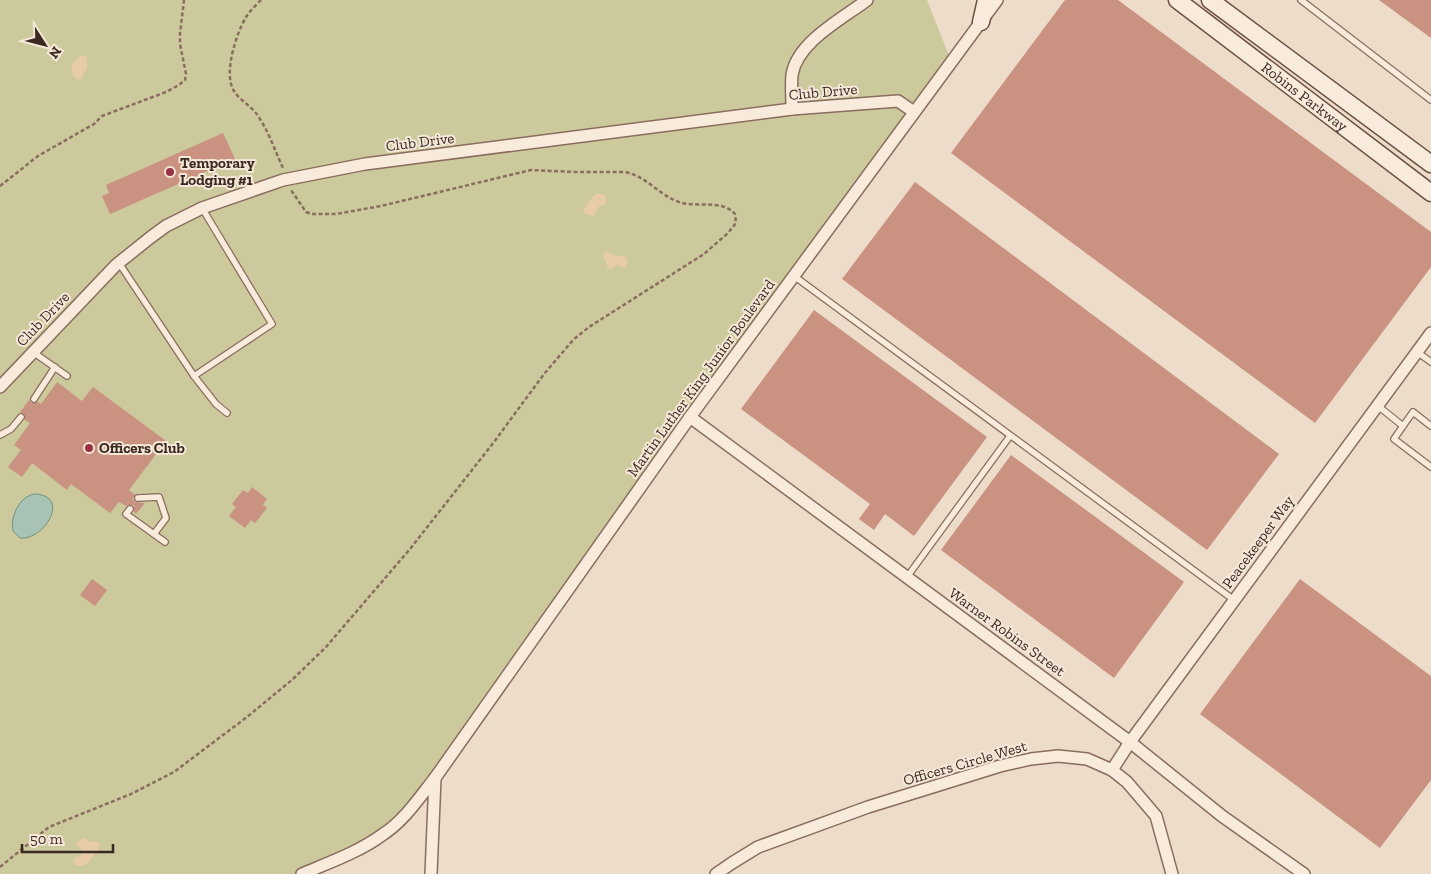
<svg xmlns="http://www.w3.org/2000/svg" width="1431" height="874" viewBox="0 0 1431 874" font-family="'Zilla Slab',serif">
	<rect width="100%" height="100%" fill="#eddcc9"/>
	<polygon fill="#ccc99c" points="0,0 927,0 951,61 392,827 306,874 0,874"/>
	<g fill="#e8cba7">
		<path d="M 81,55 L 87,57 L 87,69 L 82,75 L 82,79 L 78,80 L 73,76 C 70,65 73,62 81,55 Z"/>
		<path d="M 597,193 L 605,195 L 607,203 L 598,207 L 594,216 L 586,214 L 583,210 C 588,205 591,196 597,193 Z"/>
		<polygon points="605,251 614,255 626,257 628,262 626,267 623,268 617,264 612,269 608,268 603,254"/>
		<path d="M 83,838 L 89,842 L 97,842 L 100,844 C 98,850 90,863 84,865 C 81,867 78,865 75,865 L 73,861 L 74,858 L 83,853 L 81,848 L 77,846 L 77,842 Z"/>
	</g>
	<path fill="#a9c2b6" stroke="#709083" d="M 34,494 C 72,495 44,541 20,538 L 13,531 C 10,517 19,497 34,494 Z"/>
	<g fill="#ca9280">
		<polygon points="1065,0 1118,0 1431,232 1431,267 1315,423 951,153"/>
		<polygon points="1379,0 1431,0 1431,38"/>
		<polygon points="223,133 235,159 110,214 102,196 109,193 106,185"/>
		<polygon points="915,182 1279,454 1207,550 842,279"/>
		<polygon points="814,310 987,437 914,536 885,514 874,530 859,519 870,504 741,409"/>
		<polygon points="57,382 82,401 93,387 166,441 129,490 135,495 133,499 135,502 145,503 136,514 134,512 134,508 133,505 129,505 126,506 119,502 110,513 71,484 67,490 32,463 22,477 8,467 21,450 14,445 30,423 25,420 24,414 20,412 29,400 32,403 38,402 41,404"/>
		<polygon points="1011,455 1184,582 1114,678 941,550"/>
		<polygon points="252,487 267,499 263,505 267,508 255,523 251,520 245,528 229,516 236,507 232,504 243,490 248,493"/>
		<polygon points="92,579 107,590 95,606 80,595"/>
		<polygon points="1300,579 1431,676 1431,780 1380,848 1200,714"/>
	</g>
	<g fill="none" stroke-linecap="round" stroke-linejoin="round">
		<defs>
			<g id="lane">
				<polyline points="1301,0 1431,100"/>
				<polyline points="119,263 194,376 216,404 227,413"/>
				<polyline points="794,276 1234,600"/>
				<polyline points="33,352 67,376"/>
				<polyline points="1417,352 1431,362"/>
				<polyline points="194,376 272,324 202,208"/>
				<polyline points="34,399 55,367"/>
				<polyline points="1378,406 1403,426 1413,412 1431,426"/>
				<polyline points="1403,426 1394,439 1431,467"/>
				<polyline points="0,435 11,429 21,417"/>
				<polyline points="138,498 159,497 166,518 154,534"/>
				<polyline points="130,509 126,514 165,542"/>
				<polyline points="907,577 1010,436"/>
			</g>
			<g id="street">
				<path d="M 792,109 C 792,98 791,86 792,75 C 797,42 842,19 867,0"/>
				<polyline points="0,387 116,265 151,237 166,226 202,208 283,180 365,164 792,109 898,101 914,112"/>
				<polyline points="690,417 1130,742 1222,816 1304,874"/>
				<polyline points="1112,770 1130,742 1431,333"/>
				<path d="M 302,874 C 328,863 359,852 382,835 C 404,821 419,798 435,778 L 690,417 L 997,0"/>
				<polyline points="431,874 435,778"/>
				<polyline points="716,874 732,863 758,847 868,807 1000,766 1031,759 1058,756 1087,759 1112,770 1127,782 1156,816 1172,874"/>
			</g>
			<g id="secondary">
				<path id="s1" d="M 1177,0 L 1431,193"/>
				<polyline points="1210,0 1431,164"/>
				<polyline points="981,22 986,0"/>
			</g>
		</defs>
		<use href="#lane" stroke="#896d5e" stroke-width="8"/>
		<use href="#street" stroke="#896d5e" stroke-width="14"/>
		<use href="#secondary" stroke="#6b4f41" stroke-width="19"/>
		<g stroke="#896d5e" stroke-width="2.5" stroke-dasharray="4 2.5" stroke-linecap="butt">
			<path d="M 261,0 C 256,5 250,11 246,17 C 236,34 223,74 234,91 C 240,101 252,106 258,116 C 269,132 275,151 283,168"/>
			<polyline points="0,186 38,156 94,124 102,116 166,92 179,85 185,80 186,74 180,44 180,34 184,0"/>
			<path d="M 0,867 L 49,827 L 131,794 L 174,772 L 247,717 L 293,679 L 326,647 L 410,549 L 494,442 L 544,374 L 574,339 L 589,327 L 704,254 L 728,233 L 736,223 L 735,214 C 722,199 697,208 679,202 C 658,195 644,173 622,172 L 575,172 L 531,170 L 381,206 L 336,214 L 312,214 L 306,212 L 291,190"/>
		</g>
		<use href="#lane" stroke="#f8ebdc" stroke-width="5.5"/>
		<use href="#street" stroke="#f8ebdc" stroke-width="11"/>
		<use href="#secondary" stroke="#f8ebdc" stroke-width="16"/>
	</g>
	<g fill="#963042" stroke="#f5e8d8" stroke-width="2">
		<circle cx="170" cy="172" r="5"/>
		<circle cx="89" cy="448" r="5"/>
	</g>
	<g text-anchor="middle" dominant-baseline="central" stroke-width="4" stroke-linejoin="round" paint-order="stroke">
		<g font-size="15" fill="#3a2921" stroke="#f5e8d8">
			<text transform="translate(823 92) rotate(-5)">Club Drive</text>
			<text stroke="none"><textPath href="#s1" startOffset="160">Robins Parkway</textPath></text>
			<text transform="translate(420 142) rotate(-7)">Club Drive</text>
			<text transform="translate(43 319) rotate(-46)">Club Drive</text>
			<text transform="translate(701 378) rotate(-54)">Martin Luther King Junior Boulevard</text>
			<text transform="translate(1258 542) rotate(-54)">Peacekeeper Way</text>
			<text transform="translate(1007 632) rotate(36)">Warner Robins Street</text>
			<text transform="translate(965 763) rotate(-16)">Officers Circle West</text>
		</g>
		<g font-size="15" font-weight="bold" fill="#3a2921" stroke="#f5e8d8" text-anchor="start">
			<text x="180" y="163">Temporary<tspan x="180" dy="17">Lodging #1</tspan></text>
			<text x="99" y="448">Officers Club</text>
		</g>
	</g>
	<g transform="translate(45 45) rotate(126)" stroke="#f5e8d8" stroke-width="4" paint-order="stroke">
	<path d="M0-4L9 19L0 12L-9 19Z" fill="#3a2921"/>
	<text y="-8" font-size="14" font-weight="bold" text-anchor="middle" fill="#3a2921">N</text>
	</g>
	<path d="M22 844v8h91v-8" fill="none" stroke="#3a2921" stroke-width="2.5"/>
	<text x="30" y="844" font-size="15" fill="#3a2921" stroke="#f5e8d8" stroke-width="4" paint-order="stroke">50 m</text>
</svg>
